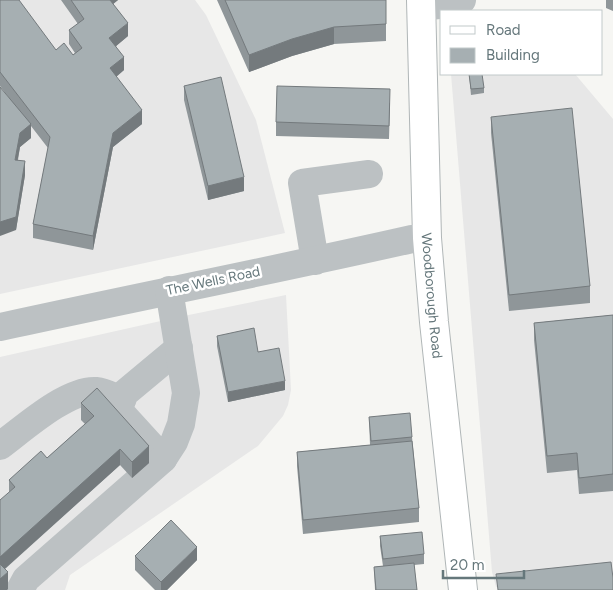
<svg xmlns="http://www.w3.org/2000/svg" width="613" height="590" viewBox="0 0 613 590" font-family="Figtree,sans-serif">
	<rect width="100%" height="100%" fill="#f6f6f3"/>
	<g fill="#e7e7e7">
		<polygon points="0,0 195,0 206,15 256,120 285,233 0,294"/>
		<polygon points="451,74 575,74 613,119 613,575 496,587 492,572"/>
		<polygon points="286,295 291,390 288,405 283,416 258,446 70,575 65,590 0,590 0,357 174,318"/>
	</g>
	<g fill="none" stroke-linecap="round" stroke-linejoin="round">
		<defs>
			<g id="major">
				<path id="s1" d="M 421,0 L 427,238 L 434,322 L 463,590"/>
			</g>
		</defs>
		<use href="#major" stroke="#b0b6b7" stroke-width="30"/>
		<g stroke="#bcc1c3" stroke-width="28">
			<polyline points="421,7 456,3 462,0"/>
			<polyline points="315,261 302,183 369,174"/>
			<path d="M 0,327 C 137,297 275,270 412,239 L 427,238"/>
			<path d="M 0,446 C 23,429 67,389 96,391 C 105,392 114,397 122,400"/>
			<polyline points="163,459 122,414 119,407 125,393 179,348"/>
			<polyline points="20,590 26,579 163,459 174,442 181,424 186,393 169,290"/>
		</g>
		<use href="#major" stroke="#fff" stroke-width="28"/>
	</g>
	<g fill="#8f9699">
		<polygon points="0,0 56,50 73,55 75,53 69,44 69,30 78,24 61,0 118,0 113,4 128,36 116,46 124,70 116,77 142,124 113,147 93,250 33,238 33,224 48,148 31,126 31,138 20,147 18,160 25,175 16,230 9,98 0,86"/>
		<polygon points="217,0 386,0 386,41 334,44 292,56 249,72"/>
		<polygon points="606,0 613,0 613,11 606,8"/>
		<polygon points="469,74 484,88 484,93 471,95"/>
		<polygon points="184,86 244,191 208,200 184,100"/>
		<polygon points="390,103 389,139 276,136 276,122"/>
		<polygon points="491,117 590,286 590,303 509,311 491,133"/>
		<polygon points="613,315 613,491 579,494 577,470 547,473 534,340 534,323"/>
		<polygon points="217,336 258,352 285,390 228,402 217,346"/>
		<polygon points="81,403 149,463 132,478 120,465 5,569 8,589 0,590 9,492 9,480 47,458 85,424 81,420"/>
		<polygon points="369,417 412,437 419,508 419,522 303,534 297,466 297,452 370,445"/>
		<polygon points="380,536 424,554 424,564 414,565 417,590 375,590 374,567 383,566 380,546"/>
		<polygon points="135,556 197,560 167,590 155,590 135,570"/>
	</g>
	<g fill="#747a7d">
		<polygon points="107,0 118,0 107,9"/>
		<polygon points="128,23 128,36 109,52 109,38"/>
		<polygon points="334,27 334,44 292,56 249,72 249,55 292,39"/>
		<polygon points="124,57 124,70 110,82 110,68"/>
		<polygon points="142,110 142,124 113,147 93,250 93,236 113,133"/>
		<polygon points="31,124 31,138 20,147 15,173 15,160 20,133"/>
		<polygon points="25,161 25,175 16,230 0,236 0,222"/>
		<polygon points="244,177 244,191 208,200 208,186"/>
		<polygon points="285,381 285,390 228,402 228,392"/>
		<polygon points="149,446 149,463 132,478 132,462"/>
		<polygon points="120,449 120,465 0,573 0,557"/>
		<polygon points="197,547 197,560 167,590 161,590 161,582"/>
		<polygon points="8,572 8,589 7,590 0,590 0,579"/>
	</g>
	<g fill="#a6afb2" stroke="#747a7d">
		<polygon points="0,0 19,0 56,50 64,43 73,55 82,48 69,30 84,19 71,0 110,0 128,23 109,38 124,57 110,68 142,110 113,133 93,236 33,224 50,137 0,72"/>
		<polygon points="225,0 386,0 386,24 334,27 292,39 249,55"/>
		<polygon points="469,74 482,74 484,88 471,89"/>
		<polygon points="221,77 244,177 208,186 184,86"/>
		<polygon points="277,86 390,89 389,126 276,122"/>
		<polygon points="0,87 31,124 20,133 15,160 25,161 16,217 0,222"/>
		<polygon points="572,108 590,286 509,295 491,117"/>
		<polygon points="613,315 613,474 579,478 577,453 547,456 534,323"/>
		<polygon points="254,328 258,352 279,348 285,381 228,392 217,336"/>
		<polygon points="97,388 149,446 132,462 120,449 0,557 0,500 15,487 9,480 41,451 47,458 94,416 81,403"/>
		<polygon points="410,413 412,437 371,441 369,417"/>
		<polygon points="412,441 419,508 303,520 297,452"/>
		<polygon points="171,520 197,547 161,582 135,556"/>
		<polygon points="422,532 424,554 383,559 380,536"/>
		<polygon points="611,562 613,578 613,590 498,590 496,574"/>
		<polygon points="414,563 417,590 376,590 374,567"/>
		<polygon points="0,564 8,572 0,579"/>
	</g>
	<g text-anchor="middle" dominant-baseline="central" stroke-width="5" stroke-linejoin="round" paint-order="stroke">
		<g font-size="14" fill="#65777b" stroke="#fff">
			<text transform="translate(213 281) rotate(-12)">The Wells Road</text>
			<text stroke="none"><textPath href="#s1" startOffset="296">Woodborough Road</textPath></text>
		</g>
	</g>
	<rect x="440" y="10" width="162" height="65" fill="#ffffff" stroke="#c1c9ca"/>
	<rect x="450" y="26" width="25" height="8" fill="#ffffff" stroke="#c1c9ca"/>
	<text x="486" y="35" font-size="15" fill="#65777b">Road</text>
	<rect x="450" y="48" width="25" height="15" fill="#a6afb2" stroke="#c1c9ca"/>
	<text x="486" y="60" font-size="15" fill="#65777b">Building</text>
	<path d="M443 570v8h81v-8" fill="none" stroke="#65777b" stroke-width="2.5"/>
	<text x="450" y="570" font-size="15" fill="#65777b" stroke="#ffffff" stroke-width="4" paint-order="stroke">20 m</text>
</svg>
